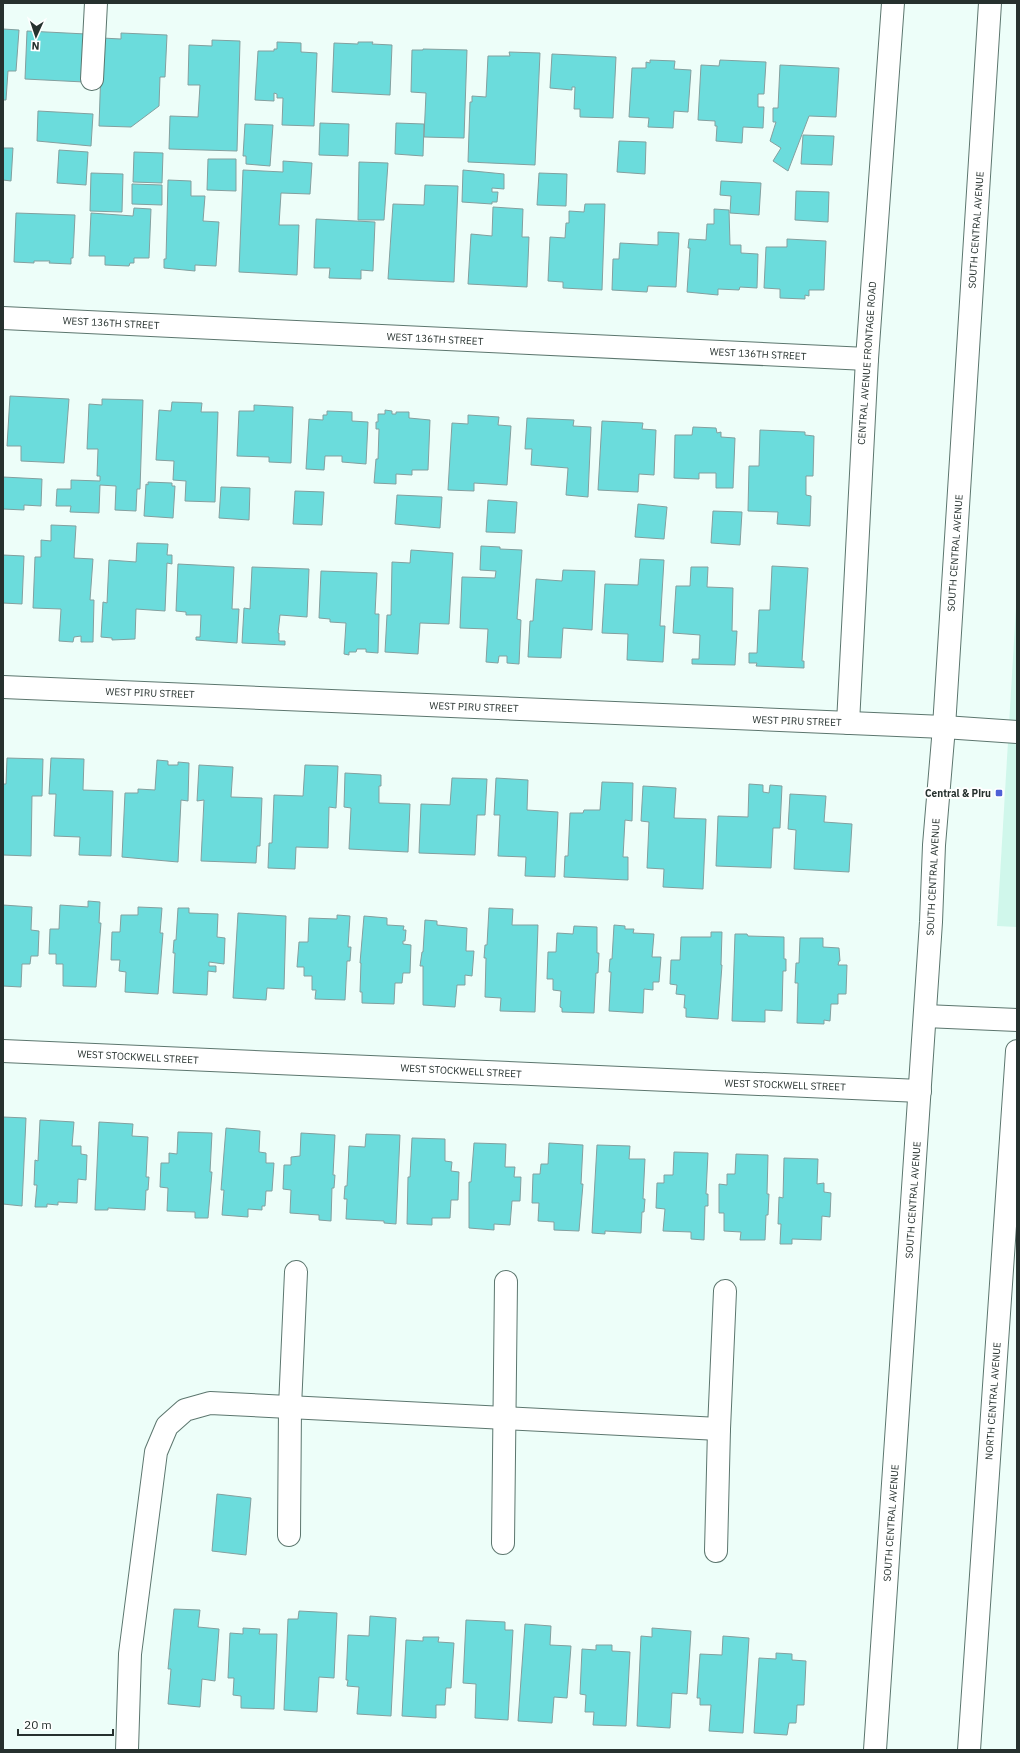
<svg xmlns="http://www.w3.org/2000/svg" width="1020" height="1753" viewBox="0 0 1020 1753" font-family="'IBM Plex Sans',sans-serif">
	<rect width="100%" height="100%" fill="#edfef9"/>
	<polygon fill="#d0f7eb" points="1017,591 1017,927 997,926"/>
	<g fill="#6bdcdc" stroke="#83a09f">
		<polygon points="3,29 19,30 16,71 8,71 6,100 3,100"/>
		<polygon points="27,31 86,34 84,82 25,79"/>
		<polygon points="121,33 167,35 165,77 160,77 159,106 131,127 99,126 102,38 121,39"/>
		<polygon points="212,40 240,41 237,151 169,149 170,116 198,117 200,85 188,85 189,45 212,46"/>
		<polygon points="277,42 301,43 301,52 317,53 314,126 282,125 283,98 277,98 277,94 274,93 274,101 255,100 258,51 274,51 274,49 277,49"/>
		<polygon points="358,42 373,42 372,44 392,45 390,95 332,92 334,43 358,44"/>
		<polygon points="423,49 467,50 464,138 424,137 426,93 411,92 412,50 423,50"/>
		<polygon points="509,52 540,53 535,165 468,162 470,102 472,102 472,96 486,97 488,56 510,56"/>
		<polygon points="552,54 616,57 613,118 580,117 580,109 574,109 575,87 572,87 572,90 550,88"/>
		<polygon points="650,60 675,61 674,69 691,70 688,112 674,111 673,128 648,127 649,118 629,117 632,68 646,68 646,62 650,63"/>
		<polygon points="720,60 766,62 764,94 758,94 758,107 764,107 763,128 743,127 742,143 716,141 717,126 715,126 715,121 698,120 701,65 719,66"/>
		<polygon points="780,65 839,68 836,117 809,116 788,171 773,161 781,148 770,141 776,122 773,122 773,108 778,108"/>
		<polygon points="38,111 93,114 91,146 37,141"/>
		<polygon points="320,123 349,124 348,156 319,155"/>
		<polygon points="396,123 424,124 423,156 395,154"/>
		<polygon points="245,124 273,125 270,166 246,164 246,156 243,156"/>
		<polygon points="803,135 834,136 832,165 801,164"/>
		<polygon points="619,141 646,142 645,174 617,172"/>
		<polygon points="3,148 13,148 11,181 3,180"/>
		<polygon points="59,150 88,152 86,185 57,183"/>
		<polygon points="134,152 163,153 162,183 133,182"/>
		<polygon points="208,159 236,159 236,191 207,190"/>
		<polygon points="283,161 312,163 310,194 281,193 279,225 299,225 297,275 239,272 243,170 283,172"/>
		<polygon points="359,162 388,163 384,220 358,220"/>
		<polygon points="463,170 504,174 504,189 492,188 492,192 498,192 497,202 492,202 492,204 462,202"/>
		<polygon points="91,173 123,174 122,212 90,211"/>
		<polygon points="539,173 567,174 566,206 537,205"/>
		<polygon points="168,180 191,181 191,196 205,196 203,221 219,222 216,266 195,265 195,271 164,268 164,259 166,259"/>
		<polygon points="721,181 761,183 759,215 730,213 731,196 720,195"/>
		<polygon points="132,184 162,185 162,205 132,204"/>
		<polygon points="425,185 458,186 454,282 388,279 393,204 424,205"/>
		<polygon points="796,191 829,192 828,222 795,220"/>
		<polygon points="585,204 605,204 602,290 563,288 563,282 548,281 550,237 565,238 566,223 569,223 569,211 584,212"/>
		<polygon points="493,207 523,209 522,237 529,237 527,287 468,284 471,234 492,236"/>
		<polygon points="134,208 151,209 149,258 134,258 134,263 130,263 129,266 105,265 105,256 89,256 91,213 133,216"/>
		<polygon points="714,209 729,210 730,245 741,245 741,253 758,254 757,288 740,287 739,290 718,289 718,295 687,292 690,248 688,248 689,239 706,240 707,224 714,224"/>
		<polygon points="16,213 75,215 73,258 71,258 71,264 49,263 50,261 34,261 34,263 14,262"/>
		<polygon points="316,219 375,222 373,271 361,270 361,279 329,278 330,268 314,268"/>
		<polygon points="658,232 679,233 676,287 648,286 647,292 612,290 613,259 619,259 620,243 658,245"/>
		<polygon points="787,239 826,241 824,290 809,290 809,296 805,295 805,299 780,298 780,289 764,288 766,247 787,247"/>
		<polygon points="10,396 69,399 64,463 21,461 21,446 7,446"/>
		<polygon points="102,399 143,400 140,489 137,489 136,511 115,510 116,486 100,485 99,513 70,512 71,506 56,506 57,489 71,489 71,480 100,481 100,476 97,476 98,449 87,449 89,404 102,405"/>
		<polygon points="172,402 202,403 201,412 218,412 215,502 185,501 186,481 173,480 174,461 156,460 159,410 171,411"/>
		<polygon points="254,405 293,407 291,463 269,462 269,457 237,456 239,411 254,411"/>
		<polygon points="385,410 392,411 392,414 396,414 396,412 409,412 409,418 430,420 428,470 412,470 412,475 396,474 396,484 374,483 376,459 378,459 379,429 376,429 376,422 378,422 378,414 385,414"/>
		<polygon points="327,411 352,412 352,421 368,422 366,464 342,462 342,456 325,456 324,470 306,469 309,419 323,420 323,415 327,415"/>
		<polygon points="468,415 499,417 498,425 511,426 507,485 474,483 474,491 448,490 452,423 468,424"/>
		<polygon points="527,418 574,420 573,426 591,427 588,497 566,495 568,468 531,465 532,449 525,449"/>
		<polygon points="602,421 643,423 642,429 656,430 654,475 639,474 638,492 598,490"/>
		<polygon points="693,427 716,428 717,433 721,432 721,437 735,438 733,488 716,488 716,473 699,473 699,479 674,478 675,435 692,435"/>
		<polygon points="760,430 805,432 805,435 814,436 813,476 806,476 806,495 811,496 810,526 777,524 778,512 748,511 749,466 759,466"/>
		<polygon points="3,477 42,479 41,506 24,505 24,510 3,509"/>
		<polygon points="148,482 172,483 172,486 175,486 173,518 144,516 146,484 148,485"/>
		<polygon points="221,487 250,488 249,520 219,518"/>
		<polygon points="295,491 324,492 322,525 293,524"/>
		<polygon points="397,495 442,497 440,528 395,524"/>
		<polygon points="488,500 517,502 515,533 486,532"/>
		<polygon points="638,504 667,507 664,539 635,537"/>
		<polygon points="713,511 742,512 740,545 711,543"/>
		<polygon points="51,525 76,526 74,558 93,559 90,600 94,600 93,642 81,642 81,636 74,637 73,642 59,641 61,609 33,608 35,557 41,557 41,540 51,541"/>
		<polygon points="137,543 168,544 167,555 172,555 172,564 167,563 165,611 136,609 135,639 112,640 112,638 101,637 103,602 107,603 109,560 136,562"/>
		<polygon points="481,546 500,547 500,549 522,550 517,619 521,620 519,664 507,663 507,656 499,656 498,663 486,662 488,629 460,628 462,577 495,578 496,571 480,570"/>
		<polygon points="411,550 453,553 449,624 420,623 418,654 385,652 387,615 391,615 392,562 410,563"/>
		<polygon points="3,555 24,556 22,604 3,603"/>
		<polygon points="640,559 664,560 660,626 665,626 663,662 627,660 628,634 602,633 605,584 638,585"/>
		<polygon points="178,564 234,567 232,609 239,609 237,643 196,640 196,637 200,637 201,615 186,615 186,612 176,611"/>
		<polygon points="772,566 808,568 802,661 804,661 804,668 756,666 757,663 749,663 749,653 757,653 759,610 770,610"/>
		<polygon points="252,567 309,569 307,617 280,615 278,633 279,633 279,641 285,641 285,645 242,643 244,608 250,609"/>
		<polygon points="691,567 708,567 707,587 733,588 732,631 737,631 735,665 692,664 692,659 699,659 700,635 673,633 676,586 690,586"/>
		<polygon points="563,570 595,571 592,630 563,628 561,658 528,657 530,621 533,621 536,579 562,581"/>
		<polygon points="321,571 377,573 375,614 379,614 378,653 366,652 366,649 357,649 356,652 349,652 349,655 344,654 346,623 330,622 330,619 319,618"/>
		<polygon points="7,758 43,759 42,796 32,796 31,856 3,855 3,784 6,784"/>
		<polygon points="51,758 84,759 83,790 113,791 111,856 79,855 80,837 54,836 56,794 49,794"/>
		<polygon points="157,760 168,761 168,765 178,765 178,762 189,763 188,801 181,800 178,862 122,857 125,793 138,793 138,789 155,790"/>
		<polygon points="199,765 233,767 231,797 262,798 260,846 257,846 256,863 201,861 204,800 197,801"/>
		<polygon points="305,765 338,766 336,808 329,807 328,848 296,847 295,869 268,868 269,843 272,843 274,795 303,796"/>
		<polygon points="345,773 381,775 381,786 379,786 379,803 410,804 408,852 349,849 351,808 344,807"/>
		<polygon points="452,778 487,779 485,815 477,815 475,855 419,853 421,804 450,805"/>
		<polygon points="496,778 528,780 527,810 558,812 555,877 525,876 526,857 498,856 500,815 494,815"/>
		<polygon points="602,782 633,783 632,821 625,820 623,857 628,857 628,880 564,877 565,856 568,856 570,813 583,813 584,810 600,810"/>
		<polygon points="749,784 763,785 763,792 769,793 770,785 782,786 780,828 773,828 771,868 716,866 718,816 748,817"/>
		<polygon points="643,786 676,788 674,818 706,819 703,889 663,887 664,869 647,868 649,822 641,821"/>
		<polygon points="790,794 826,796 824,822 852,824 849,872 794,869 796,830 788,829"/>
		<polygon points="3,899 3,905 32,907 31,930 39,931 38,956 31,956 30,964 22,964 21,987 3,986"/>
		<polygon points="88,901 100,902 99,923 101,923 96,987 63,986 63,964 56,964 56,954 49,954 50,929 59,929 60,905 88,907"/>
		<polygon points="138,907 162,908 160,933 163,933 158,994 125,992 126,972 119,971 120,960 111,960 112,932 120,932 121,915 138,915"/>
		<polygon points="178,908 189,908 189,913 218,914 217,937 225,938 224,964 209,962 209,966 216,966 216,972 208,971 207,995 173,993 175,953 173,953 174,940 176,940"/>
		<polygon points="489,908 513,909 512,925 538,925 535,1012 500,1011 501,998 485,997 486,958 484,958 485,945 487,945"/>
		<polygon points="238,913 286,916 284,989 267,988 266,1000 233,998"/>
		<polygon points="337,915 350,916 348,947 351,947 350,961 347,961 345,1000 315,999 316,990 312,990 312,976 304,976 304,967 297,967 299,942 308,942 309,918 337,919"/>
		<polygon points="364,916 387,918 387,925 404,926 403,930 406,930 405,941 403,941 403,944 411,945 410,973 403,973 402,983 395,983 394,1004 362,1003 362,992 360,992 361,963 360,963"/>
		<polygon points="425,920 437,921 437,925 467,928 466,951 474,951 472,976 465,975 465,985 457,985 455,1007 423,1005 423,966 420,966 422,952 423,952"/>
		<polygon points="614,925 625,926 625,929 634,929 633,933 654,934 652,957 661,957 659,982 653,982 653,990 644,989 643,1013 609,1011 611,972 609,972 610,959 612,959"/>
		<polygon points="574,926 597,927 597,953 599,953 598,973 596,973 594,1013 562,1012 562,1008 560,1007 561,991 553,990 553,979 547,979 548,952 556,952 557,933 573,934"/>
		<polygon points="711,932 722,932 721,965 722,965 718,1019 686,1017 686,1008 684,1008 685,995 676,994 677,985 670,984 671,960 680,960 681,937 711,937"/>
		<polygon points="735,934 747,934 748,936 784,937 784,959 786,959 786,971 783,971 782,1011 765,1010 765,1022 732,1021"/>
		<polygon points="800,938 823,938 823,947 839,948 840,961 839,961 838,965 847,965 846,994 838,994 838,1004 831,1004 830,1021 824,1020 824,1024 797,1023 798,983 795,983 796,963 799,963"/>
		<polygon points="3,1117 26,1118 22,1206 3,1204"/>
		<polygon points="40,1120 74,1122 72,1146 81,1146 81,1154 87,1155 86,1180 78,1179 77,1203 58,1202 58,1205 47,1204 47,1207 35,1207 37,1185 34,1185 35,1160 38,1161"/>
		<polygon points="99,1122 133,1124 132,1136 148,1137 146,1177 149,1177 148,1190 146,1190 145,1210 108,1208 108,1210 95,1210"/>
		<polygon points="226,1128 260,1131 259,1152 266,1153 266,1163 274,1163 272,1191 266,1191 265,1206 262,1206 262,1210 248,1209 248,1217 222,1215 224,1190 221,1190"/>
		<polygon points="178,1132 212,1133 210,1172 212,1172 208,1218 195,1218 195,1212 167,1211 168,1188 160,1187 161,1163 169,1163 169,1153 177,1154"/>
		<polygon points="301,1133 335,1135 333,1175 335,1175 334,1188 332,1188 331,1221 319,1220 319,1215 290,1213 291,1190 283,1189 284,1165 291,1165 291,1157 300,1156"/>
		<polygon points="366,1134 400,1135 396,1224 384,1223 384,1221 346,1219 347,1199 344,1199 345,1186 347,1186 349,1146 365,1147"/>
		<polygon points="412,1138 445,1139 445,1161 452,1162 451,1171 459,1172 458,1200 451,1200 450,1218 432,1218 432,1225 407,1224 408,1177 410,1177"/>
		<polygon points="474,1143 506,1144 505,1167 515,1167 514,1177 521,1177 520,1201 512,1201 510,1225 494,1224 494,1230 469,1228 469,1182 471,1182"/>
		<polygon points="549,1143 583,1145 581,1184 583,1184 579,1231 554,1230 554,1222 538,1221 539,1203 532,1203 533,1174 540,1174 541,1164 548,1164"/>
		<polygon points="597,1145 630,1146 629,1159 645,1159 643,1199 645,1199 644,1212 642,1212 641,1233 605,1231 605,1234 592,1233"/>
		<polygon points="674,1152 708,1153 706,1194 708,1194 708,1206 705,1206 704,1240 691,1239 691,1232 663,1231 665,1209 656,1208 657,1183 664,1183 664,1175 673,1175"/>
		<polygon points="736,1154 768,1155 767,1194 769,1194 768,1215 766,1215 765,1240 740,1240 741,1232 724,1231 724,1213 719,1213 719,1184 727,1185 727,1174 735,1174"/>
		<polygon points="784,1158 818,1159 817,1184 824,1183 824,1192 831,1193 830,1217 822,1216 821,1240 792,1239 792,1244 780,1244 781,1224 778,1224 779,1197 783,1198"/>
		<polygon points="217,1494 251,1498 246,1555 212,1551"/>
		<polygon points="174,1609 200,1610 198,1627 219,1629 215,1681 202,1679 200,1707 168,1704 171,1669 168,1669"/>
		<polygon points="299,1611 337,1613 334,1678 319,1677 317,1712 284,1710 288,1619 298,1619"/>
		<polygon points="370,1616 396,1618 391,1716 357,1714 359,1687 347,1686 348,1680 346,1680 348,1635 369,1636"/>
		<polygon points="466,1620 505,1622 505,1630 513,1630 508,1720 475,1718 476,1684 463,1683"/>
		<polygon points="525,1624 551,1626 550,1645 571,1646 567,1698 554,1697 552,1723 518,1721"/>
		<polygon points="243,1628 260,1629 259,1634 277,1634 274,1709 241,1708 241,1696 233,1695 234,1678 228,1678 230,1633 243,1634"/>
		<polygon points="652,1628 691,1631 687,1694 672,1693 670,1728 637,1726 641,1636 652,1637"/>
		<polygon points="723,1636 749,1638 743,1733 709,1731 711,1705 700,1705 700,1698 697,1698 700,1654 722,1655"/>
		<polygon points="423,1637 439,1637 438,1642 454,1643 451,1688 446,1688 445,1705 436,1705 436,1718 402,1716 406,1640 423,1641"/>
		<polygon points="596,1645 612,1645 612,1651 630,1652 626,1726 593,1725 594,1712 585,1712 586,1695 580,1694 582,1649 596,1650"/>
		<polygon points="776,1653 792,1654 792,1660 806,1661 804,1705 797,1705 796,1723 789,1723 787,1735 754,1733 759,1658 776,1659"/>
	</g>
	<g fill="none" stroke-linecap="round" stroke-linejoin="round">
		<defs>
			<g id="minor">
				<polyline points="92,79 96,3"/>
				<polyline points="3,318 867,359"/>
				<polyline points="3,687 944,727 1017,732"/>
				<polyline points="848,723 867,359 893,3"/>
				<polyline points="925,1016 1017,1020"/>
				<polyline points="3,1051 920,1091"/>
				<polyline points="289,1535 290,1407 296,1272"/>
				<polyline points="503,1543 506,1282"/>
				<polyline points="716,1551 719,1429 725,1291"/>
				<polyline points="127,1750 130,1654 156,1452 167,1426 185,1410 210,1403 719,1429"/>
				<polyline points="969,1750 1017,1051"/>
			</g>
			<polyline id="major" points="875,1750 931,922 934,845 944,727 990,3"/>
		</defs>
		<use href="#minor" stroke="#5c766e" stroke-width="24"/>
		<use href="#major" stroke="#5c766e" stroke-width="24"/>
		<use href="#minor" stroke="#fff" stroke-width="22"/>
		<use href="#major" stroke="#fff" stroke-width="22"/>
	</g>
	<rect fill="#4f60d6" stroke="#fff" stroke-width="1.5" x="995" y="789" width="8" height="8" rx="2"/>
	<g text-anchor="middle" dominant-baseline="central" stroke-width="4" stroke-linejoin="round" paint-order="stroke">
		<g font-size="10" fill="#26312e" stroke="#fff">
			<text transform="translate(976 230) rotate(-86)">SOUTH CENTRAL AVENUE</text>
			<text transform="translate(111 323) rotate(3)">WEST 136TH STREET</text>
			<text transform="translate(435 339) rotate(3)">WEST 136TH STREET</text>
			<text transform="translate(758 354) rotate(3)">WEST 136TH STREET</text>
			<text transform="translate(867 363) rotate(-86)">CENTRAL AVENUE FRONTAGE ROAD</text>
			<text transform="translate(955 553) rotate(-86)">SOUTH CENTRAL AVENUE</text>
			<text transform="translate(150 693) rotate(2)">WEST PIRU STREET</text>
			<text transform="translate(474 707) rotate(2)">WEST PIRU STREET</text>
			<text transform="translate(797 721) rotate(2)">WEST PIRU STREET</text>
			<text transform="translate(933 877) rotate(-87)">SOUTH CENTRAL AVENUE</text>
			<text transform="translate(138 1057) rotate(3)">WEST STOCKWELL STREET</text>
			<text transform="translate(461 1071) rotate(3)">WEST STOCKWELL STREET</text>
			<text transform="translate(785 1085) rotate(2)">WEST STOCKWELL STREET</text>
			<text transform="translate(913 1200) rotate(-86)">SOUTH CENTRAL AVENUE</text>
			<text transform="translate(993 1401) rotate(-86)">NORTH CENTRAL AVENUE</text>
			<text transform="translate(891 1523) rotate(-86)">SOUTH CENTRAL AVENUE</text>
		</g>
		<g font-size="10" font-weight="bold" fill="#26312e" stroke="#fff" text-anchor="end">
			<text x="991" y="793">Central &amp; Piru</text>
		</g>
	</g>
	<rect width="1020" height="1753" fill="none" stroke="#26312e" stroke-width="8"/>
	<g transform="translate(36 36) rotate(183)" stroke="#ffffff" stroke-width="3" paint-order="stroke">
	<path d="M0-3L7 15L0 10L-7 15Z" fill="#26312e"/>
	<text y="-6" font-size="11" font-weight="bold" text-anchor="middle" fill="#26312e">N</text>
	</g>
	<path d="M18 1729v6h95v-6" fill="none" stroke="#26312e" stroke-width="2"/>
	<text x="24" y="1729" font-size="12" fill="#26312e" stroke="#ffffff" stroke-width="3" paint-order="stroke">20 m</text>
</svg>
